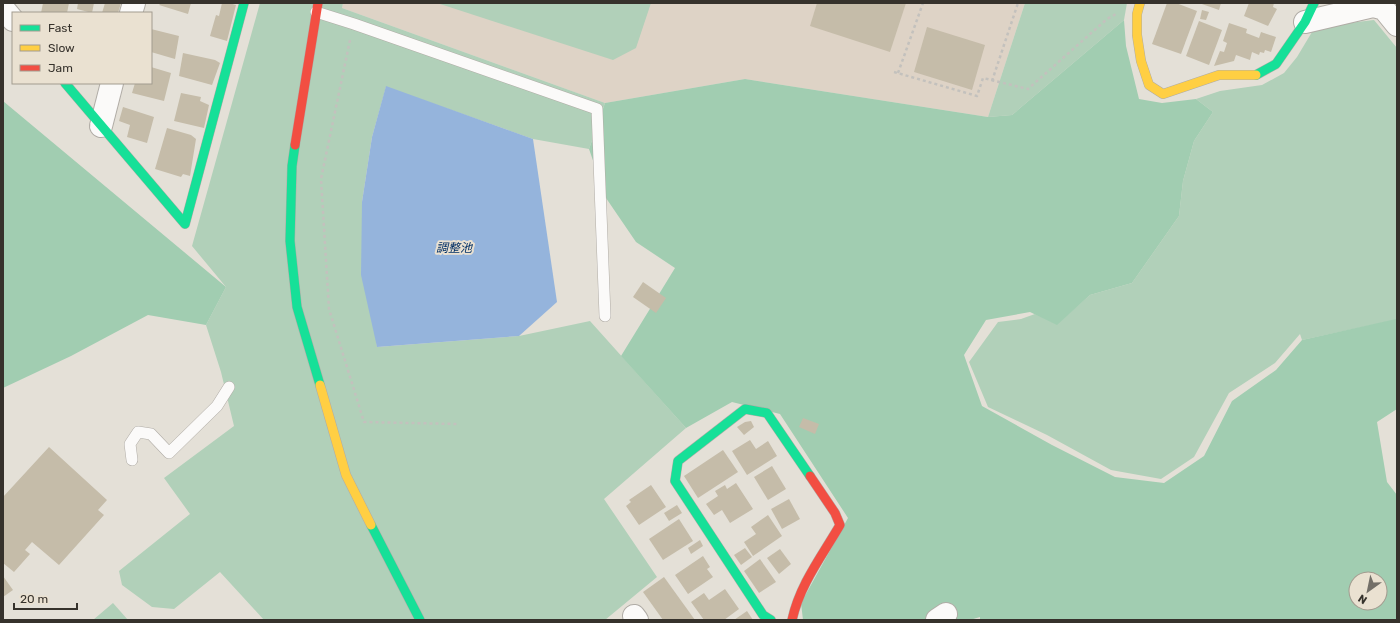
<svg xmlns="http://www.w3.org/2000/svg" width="1400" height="623" viewBox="0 0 1400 623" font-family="Rubik,'Noto Sans JP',sans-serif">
	<rect width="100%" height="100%" fill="#e4e0d7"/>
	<polygon fill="#ded3c6" points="343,3 1025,3 988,117 745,79 605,103 342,8"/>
	<g fill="#b1d0b9">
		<polygon points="260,3 343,3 342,8 605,103 589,149 533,139 386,87 372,137 362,202 377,347 519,336 590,321 686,428 604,499 657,577 605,620 264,620 220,572 174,609 152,607 122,585 119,571 190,514 164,478 234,426 221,372 206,325 226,287 192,246"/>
		<polygon points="437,3 651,3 636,48 613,60"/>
		<polygon points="1025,3 1127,3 1124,20 1012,115 988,117"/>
		<polygon points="1374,20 1397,48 1397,322 1395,320 1302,340 1300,334 1275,363 1229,393 1194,457 1161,479 1111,470 1047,435 988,407 969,362 998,322 1021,319 1035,314 1057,324 1090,295 1132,283 1179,216 1183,181 1194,141 1213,112 1196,99 1220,91 1262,85 1284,73 1297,57 1315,27"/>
		<polygon points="113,603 128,620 93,620"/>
	</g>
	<g fill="#a1cdb1" fill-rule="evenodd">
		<path d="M 1124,20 L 1126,46 L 1139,99 L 1162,103 L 1196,99 L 1213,112 L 1194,141 L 1183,181 L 1179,216 L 1132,283 L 1090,295 L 1057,325 L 1030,312 L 986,320 L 964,355 L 982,406 L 1052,445 L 1115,477 L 1164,483 L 1204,456 L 1232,401 L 1276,370 L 1302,340 L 1396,319 L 1397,322 L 1397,409 L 1377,422 L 1387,482 L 1397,495 L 1397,620 L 980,620 L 980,617 L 970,620 L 803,620 L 801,603 L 848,518 L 780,414 L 732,402 L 686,428 L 621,356 L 675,268 L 636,242 L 606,198 L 589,149 L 605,103 L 745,79 L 988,117 L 1012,115 ZM 1356,579 L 1380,579 L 1380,603 L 1356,603 Z"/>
		<polygon points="3,101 226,287 206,325 148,315 71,356 3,388"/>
	</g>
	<polygon fill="#95b4dc" points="386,86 533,139 557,302 519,336 377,347 361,275 362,202 372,137"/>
	<g fill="#c5bca9">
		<polygon points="43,3 69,3 67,13 41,13"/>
		<polygon points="78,3 94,3 92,13 77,9"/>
		<polygon points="105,3 121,3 118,13 102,13"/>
		<polygon points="161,3 191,3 188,14 159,5"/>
		<polygon points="222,3 229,3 236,5 227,41 210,36 216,15 219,16"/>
		<polygon points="817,3 906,3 890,52 810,26"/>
		<polygon points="1167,3 1176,3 1197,11 1181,54 1152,44"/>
		<polygon points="1199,3 1221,3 1219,10"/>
		<polygon points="1249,3 1274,3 1273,7 1277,9 1268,26 1244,16"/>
		<polygon points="1202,10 1209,12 1206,20 1200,19"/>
		<polygon points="1199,21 1222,30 1209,65 1186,56"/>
		<polygon points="1229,23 1247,29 1246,33 1259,38 1261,32 1276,37 1271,52 1265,50 1264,53 1260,52 1259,55 1252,52 1250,60 1236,55 1234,61 1214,66 1220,51 1224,52 1227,43 1223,41"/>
		<polygon points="927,27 985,45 972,90 914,72"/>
		<polygon points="151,29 179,36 175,59 151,52"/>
		<polygon points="183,53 215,60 220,63 212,85 179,76"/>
		<polygon points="151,67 171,73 164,101 132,93 135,83 151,83"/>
		<polygon points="181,93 201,97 200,101 209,105 204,128 174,121"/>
		<polygon points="123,107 154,117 147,143 127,137 130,125 119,121"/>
		<polygon points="167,128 191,135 196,139 190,176 183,174 181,177 155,169"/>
		<polygon points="643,282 666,298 656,313 633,297"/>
		<polygon points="803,418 819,424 815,434 799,427"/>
		<polygon points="751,421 754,427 744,435 737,427 745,422"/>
		<polygon points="750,440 756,449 768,441 777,456 747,475 732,451"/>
		<polygon points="49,447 107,500 98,510 104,515 59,565 32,542 25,550 30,554 14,572 3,563 3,497"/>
		<polygon points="723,450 738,472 698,498 684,476"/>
		<polygon points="772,466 786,489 768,500 754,477"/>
		<polygon points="736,483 753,509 730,523 722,510 714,515 706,504 718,496 715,491 725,485 727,489"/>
		<polygon points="651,485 666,507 639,525 626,506 631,502 629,500"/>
		<polygon points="789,499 800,519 782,529 771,509"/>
		<polygon points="677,505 682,513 669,521 664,513"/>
		<polygon points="768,515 782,536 753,556 744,542 756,534 751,527"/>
		<polygon points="679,519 693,541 663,560 649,539"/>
		<polygon points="700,540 703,546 691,554 688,548"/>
		<polygon points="745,548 752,557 741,565 734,555"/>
		<polygon points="780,549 791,564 779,574 767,558"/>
		<polygon points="703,556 710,567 707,569 713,577 688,594 675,575"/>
		<polygon points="760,559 776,582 759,593 744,571"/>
		<polygon points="3,576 13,590 3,597"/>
		<polygon points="664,577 695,620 663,620 643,592"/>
		<polygon points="725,589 739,609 724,620 704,620 691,602 704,593 709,600"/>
		<polygon points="747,611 753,620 734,620"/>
	</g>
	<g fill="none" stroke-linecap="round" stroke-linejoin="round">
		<defs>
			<g id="lane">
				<polyline points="316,12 354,24 597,109 605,316"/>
				<polyline points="132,460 130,444 138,432 151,434 169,453 217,406 229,387"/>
			</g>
			<g id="street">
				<polyline points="3,8 13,20"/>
				<polyline points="131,13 134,3"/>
				<polyline points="1305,22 1373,6 1384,9 1397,25"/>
				<polyline points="101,126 112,83"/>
				<polyline points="634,616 637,620"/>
				<polyline points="937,620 946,614"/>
			</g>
			<g id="fast">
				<polyline points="1256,75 1276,64 1305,22 1314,3"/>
				<polyline points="65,83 185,224 244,3"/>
				<polyline points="295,145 292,166 290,241 297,307 320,385"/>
				<polyline points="371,525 420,620"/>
				<polyline points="771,620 763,615 675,481 678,461 745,409 767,413 810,476"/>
			</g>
			<g id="slow">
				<polyline points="1140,3 1137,14 1137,35 1141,61 1149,85 1163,94 1219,75 1256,75"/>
				<polyline points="320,385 346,475 371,525"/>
			</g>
			<g id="jam">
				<polyline points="295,145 318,3"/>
				<path d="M 792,620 C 800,584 822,556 840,525 L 835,513 L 810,476"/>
			</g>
		</defs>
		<use href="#lane" stroke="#b0aca6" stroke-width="12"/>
		<use href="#street" stroke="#b0aca6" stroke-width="24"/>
		<use href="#fast" stroke="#b0aca6" stroke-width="10"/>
		<use href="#slow" stroke="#b0aca6" stroke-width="10"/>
		<use href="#jam" stroke="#b0aca6" stroke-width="10"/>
		<g stroke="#c3c1bd" stroke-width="2.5" stroke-dasharray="3 3" stroke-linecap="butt">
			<polyline points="350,40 321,179 329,309 364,422 457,424"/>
			<polyline points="894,72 977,96 983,78 1028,89 1107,19 1116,14"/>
			<polyline points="898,73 923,3"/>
			<polyline points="992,81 1018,3"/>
		</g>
		<use href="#lane" stroke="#fbfaf9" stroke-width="11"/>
		<use href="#street" stroke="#fbfaf9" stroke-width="22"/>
		<use href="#fast" stroke="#16e098" stroke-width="9"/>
		<use href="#slow" stroke="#ffcf43" stroke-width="9"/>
		<use href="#jam" stroke="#f24e42" stroke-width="9"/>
	</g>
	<g text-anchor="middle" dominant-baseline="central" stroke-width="4" stroke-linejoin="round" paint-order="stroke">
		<g font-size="12" font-style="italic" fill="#012f65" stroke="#eae1d1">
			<text x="454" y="248">調整池</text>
		</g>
	</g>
	<rect width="1400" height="623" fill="none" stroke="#36322c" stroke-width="8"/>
	<rect x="12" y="12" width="140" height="72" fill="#eae1d1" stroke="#a29b8f"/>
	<rect x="20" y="25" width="20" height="6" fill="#16e098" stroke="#a29b8f"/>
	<text x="48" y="32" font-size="12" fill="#36322c">Fast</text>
	<rect x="20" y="45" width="20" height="6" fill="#ffcf43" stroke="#a29b8f"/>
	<text x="48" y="52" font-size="12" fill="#36322c">Slow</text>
	<rect x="20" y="65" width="20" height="6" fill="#f24e42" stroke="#a29b8f"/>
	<text x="48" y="72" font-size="12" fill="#36322c">Jam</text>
	<g transform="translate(1368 591) rotate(213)"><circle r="19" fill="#eae1d1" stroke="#a29b8f"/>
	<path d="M0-3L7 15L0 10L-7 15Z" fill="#736f68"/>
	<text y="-6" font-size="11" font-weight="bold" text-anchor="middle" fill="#36322c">N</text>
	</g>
	<path d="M14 603v6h63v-6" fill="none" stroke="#36322c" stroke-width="2"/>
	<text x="20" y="603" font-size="12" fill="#36322c" stroke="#eae1d1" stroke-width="3" paint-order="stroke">20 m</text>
</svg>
